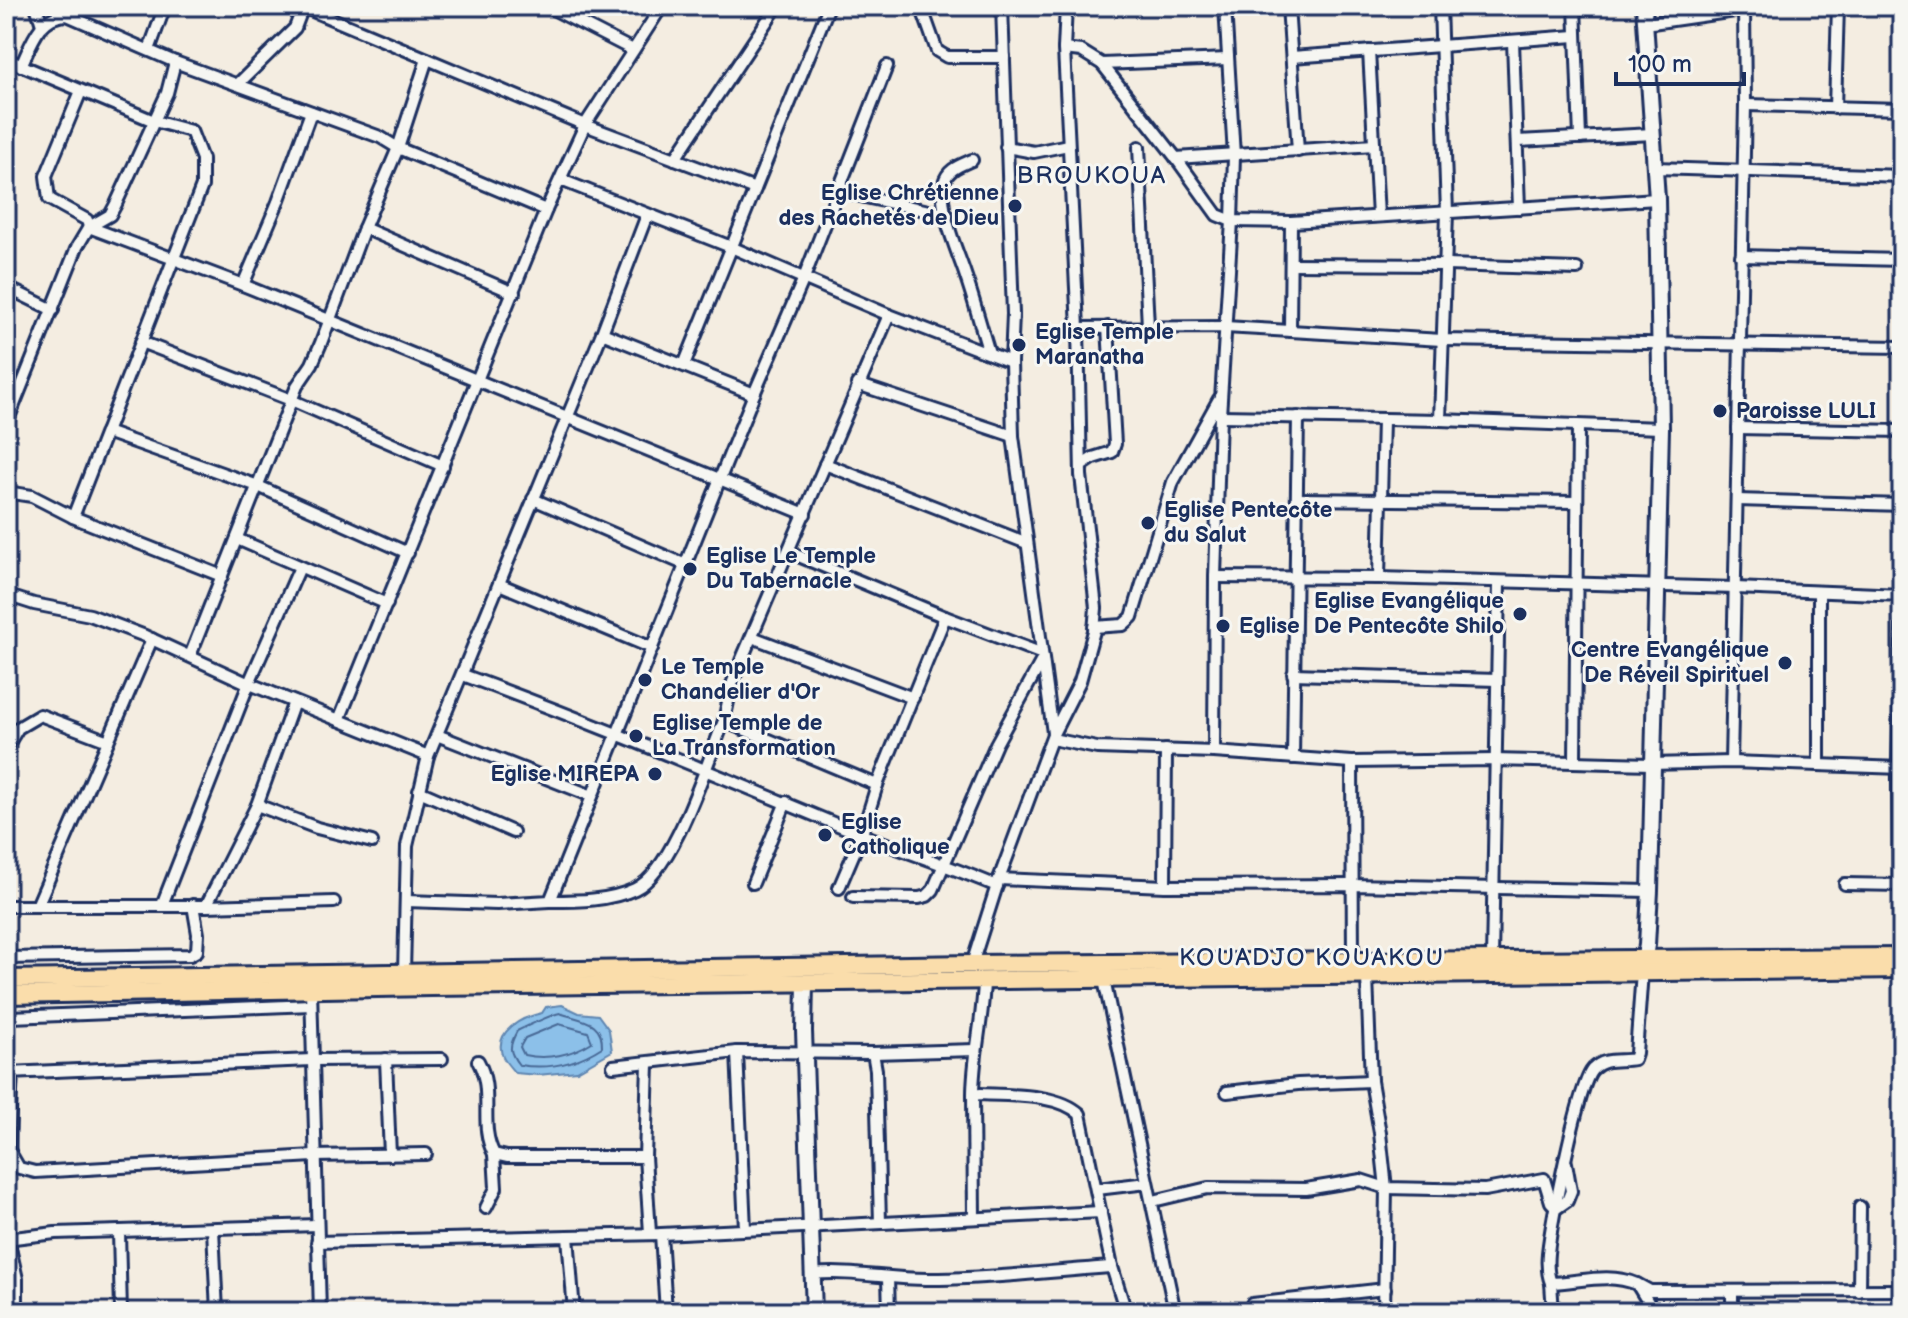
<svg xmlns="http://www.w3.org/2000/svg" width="1908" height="1318" viewBox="0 0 1908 1318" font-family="'Balsamiq Sans',sans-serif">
	<rect width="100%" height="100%" fill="#f4ede1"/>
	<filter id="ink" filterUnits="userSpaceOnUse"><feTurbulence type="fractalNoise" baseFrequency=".0125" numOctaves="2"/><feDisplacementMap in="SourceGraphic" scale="16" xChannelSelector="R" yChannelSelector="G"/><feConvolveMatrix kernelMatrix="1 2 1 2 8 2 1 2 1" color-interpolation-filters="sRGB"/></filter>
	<g filter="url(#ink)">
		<path fill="#8cc0e9" stroke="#5f86b1" stroke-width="2" d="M 562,1005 L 579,1013 L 598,1015 L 609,1030 L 612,1051 L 577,1071 L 538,1075 L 515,1073 C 511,1068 505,1062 503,1057 C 492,1031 523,1017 542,1013 L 546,1007 Z"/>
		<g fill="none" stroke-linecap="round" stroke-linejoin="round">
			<g stroke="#486996" stroke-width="2">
				<path d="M 560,1013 C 581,1021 603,1019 602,1047 C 576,1064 550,1070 519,1065 C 508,1051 509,1046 517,1031 C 525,1027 553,1014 560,1013 Z"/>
				<path d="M 559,1024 L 588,1032 L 592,1042 C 572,1055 547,1060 524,1055 L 520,1047 L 525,1038 Z"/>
			</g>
			<defs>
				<g id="street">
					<polyline points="36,6 42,25"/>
					<polyline points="301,6 585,125 755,189"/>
					<polyline points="547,6 633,50"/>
					<polyline points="921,6 937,51 947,57 1004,57"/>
					<polyline points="1002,6 1013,314 1011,362 1013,436 1053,733"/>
					<polyline points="1288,6 1298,151"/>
					<polyline points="1575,6 1580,138"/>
					<polyline points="1645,24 1770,6"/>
					<polyline points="1513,41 1519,208"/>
					<polyline points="1064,49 1081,51 1102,64 1176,158 1217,215 1232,221 1291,222 1657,199"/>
					<polyline points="149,50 165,6"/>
					<polyline points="1369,51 1378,216"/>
					<polyline points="1292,57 1575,36"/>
					<polyline points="6,59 154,121 191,131 202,159 202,186 73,517"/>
					<polyline points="1102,64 1228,59"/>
					<path d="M 21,66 C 31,45 39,15 67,15 L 175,62 L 380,137 L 398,148 L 546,210"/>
					<polyline points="238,84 295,28 303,7"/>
					<polyline points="81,91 46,176 49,199 87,220 89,227 243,285 805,514"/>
					<polyline points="1745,105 1902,109"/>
					<polyline points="1835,108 1838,6"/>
					<polyline points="1518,141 1653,134"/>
					<polyline points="1006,147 1034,152 1068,145"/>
					<polyline points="1139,147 1148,326"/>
					<polyline points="1176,158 1374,145"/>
					<polyline points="675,159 775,9"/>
					<path d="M 972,160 C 961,165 947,169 944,183 C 938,209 957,250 965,274 C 974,300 981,327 989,353"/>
					<polyline points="1655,168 1902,176"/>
					<polyline points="561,180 731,247 889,315 1011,362"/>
					<polyline points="838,191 947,215"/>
					<polyline points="364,228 514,293"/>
					<polyline points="1741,256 1902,260"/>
					<polyline points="1291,264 1446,265 1577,269"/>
					<polyline points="243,285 278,202 311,112"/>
					<polyline points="6,287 53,310"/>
					<polyline points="1078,328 1225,327 1442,340 1902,347"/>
					<polyline points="1290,331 1291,222"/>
					<polyline points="602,333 754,394"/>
					<polyline points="141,342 291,400 443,466"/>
					<polyline points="684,365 829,6"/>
					<polyline points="6,384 19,389"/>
					<polyline points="857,384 1013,436"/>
					<polyline points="1220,416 1440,420 1661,428"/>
					<polyline points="1440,420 1447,213 1440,6"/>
					<polyline points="6,425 77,247 89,227 110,215 116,204 167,93 175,62"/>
					<polyline points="1738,428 1902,431"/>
					<polyline points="106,432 258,486 408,553"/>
					<polyline points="825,464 1027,543"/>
					<polyline points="1081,466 1093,458 1112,452 1115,444 1108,327"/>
					<polyline points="6,492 32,496 73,517 222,576"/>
					<polyline points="533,499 686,565"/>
					<polyline points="1297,499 1576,502"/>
					<polyline points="1737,500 1902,505"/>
					<polyline points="237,539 387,604"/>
					<polyline points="789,552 945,617 1040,653"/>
					<polyline points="1215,577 1379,578 1736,588 1902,595"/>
					<polyline points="1379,578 1383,420"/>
					<polyline points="499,584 652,648"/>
					<polyline points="6,595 34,604 90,615 145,636 245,682 428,756"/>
					<polyline points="1094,627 1123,625 1132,617 1173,482 1219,399"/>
					<polyline points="752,637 913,698"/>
					<polyline points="190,656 297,386 312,364 321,343 364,228 398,148 427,59"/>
					<polyline points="1293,674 1497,680"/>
					<path d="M 463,675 C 597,724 728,780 860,834 C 906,852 952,867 997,886"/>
					<polyline points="339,720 546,210 585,125 662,6"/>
					<polyline points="437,735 592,796"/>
					<polyline points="1052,739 1097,748 1214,752 1352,762 1494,760 1651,764 1731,762 1902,768"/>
					<polyline points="6,748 18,728 40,715 108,741"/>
					<polyline points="1214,752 1215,577 1220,416 1232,221 1234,156 1225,6"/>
					<polyline points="1293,758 1298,417"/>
					<polyline points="1575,761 1578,426"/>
					<polyline points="1352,762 1353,961"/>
					<polyline points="1731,762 1745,105 1744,6"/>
					<polyline points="1819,765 1819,592"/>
					<polyline points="877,785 724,721 731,687 741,661 889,315"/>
					<polyline points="419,791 513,832"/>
					<polyline points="257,805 294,702"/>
					<polyline points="999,879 1165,886 1351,885 1650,891"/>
					<polyline points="753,883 786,802"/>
					<polyline points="1845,884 1902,885"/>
					<polyline points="1899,885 1898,768 1902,616"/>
					<polyline points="1165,886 1166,750"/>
					<polyline points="839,888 862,834 877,785 945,617"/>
					<polyline points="853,897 919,898 927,896 933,890 996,744 1041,662"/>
					<polyline points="406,901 497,904 550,901 754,394 804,278 887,66"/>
					<path d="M 550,901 C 578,901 609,901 635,889 C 674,871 707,762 724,721"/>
					<polyline points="162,905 249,683 300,567"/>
					<polyline points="6,906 206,906 334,902"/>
					<polyline points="37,906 152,639"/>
					<polyline points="206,906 257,805 317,828 372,842"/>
					<polyline points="6,958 190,955 197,951 198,934 193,905"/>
					<polyline points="1492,960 1499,583"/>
					<polyline points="972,964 999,879 1053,734 1080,681 1094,631 1096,608 1081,475 1078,328 1064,49 1066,6"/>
					<polyline points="404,973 407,846 428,756 602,333 647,215"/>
					<polyline points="1367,977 1371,1081 1380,1133 1386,1188 1384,1312"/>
					<polyline points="1104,980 1175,1312"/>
					<path d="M 984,981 C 983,1020 973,1056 973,1095 L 981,1094 C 1011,1096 1057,1093 1080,1114 L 1112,1267 L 1126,1312"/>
					<polyline points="311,989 320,1312"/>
					<polyline points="11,1017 311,1005"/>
					<polyline points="737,1052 745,1229"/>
					<polyline points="873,1053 975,1050"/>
					<polyline points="386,1059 390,1155"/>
					<path d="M 478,1061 C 495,1092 478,1125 494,1154 L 507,1157 L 645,1157"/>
					<polyline points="648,1064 645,1157 650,1233"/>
					<polyline points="613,1066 737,1052 873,1053 876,1070 880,1223"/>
					<polyline points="8,1073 312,1060 442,1059"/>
					<polyline points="12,1073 8,1149 19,1168 35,1172 314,1156 426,1154"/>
					<polyline points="1227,1092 1298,1084 1371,1081"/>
					<polyline points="973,1095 974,1218"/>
					<polyline points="1097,1189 1147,1183"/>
					<polyline points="1153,1201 1208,1188 1306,1189 1361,1180 1386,1188 1485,1190 1544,1179 1551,1202 1557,1208 1567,1201 1571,1191 1566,1163"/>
					<polyline points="486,1208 496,1188 494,1154"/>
					<polyline points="213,1229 217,1312"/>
					<polyline points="119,1232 121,1312"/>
					<polyline points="661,1234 666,1312"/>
					<polyline points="568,1236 661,1234 1101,1212"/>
					<polyline points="6,1239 55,1233 317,1225"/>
					<polyline points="8,1239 17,1279 17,1312"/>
					<polyline points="317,1242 568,1236 574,1312"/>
					<path d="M 813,1274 C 853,1270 891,1280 931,1279 C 991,1279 1052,1271 1112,1267"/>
					<polyline points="888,1278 889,1312"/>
					<polyline points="1551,1283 1553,1312"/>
					<path d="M 1637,1284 C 1609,1272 1580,1282 1551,1283 C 1547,1273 1547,1264 1548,1253 C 1551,1225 1578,1083 1593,1069 C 1605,1057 1619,1062 1634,1059 L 1636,1053 L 1642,972"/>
					<polyline points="1859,1291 1860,1207"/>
					<polyline points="1732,1292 1732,1312"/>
					<polyline points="1252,1304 1385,1289"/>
					<polyline points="767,1312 814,1309"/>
					<polyline points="1654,1312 1637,1284 1650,1291 1902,1290"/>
				</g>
				<g id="secondary">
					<polyline points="1643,967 1647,945 1650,891 1661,428 1657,199 1644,6"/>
					<polyline points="805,983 804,1031 814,1312"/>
				</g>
				<g id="primary">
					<polyline points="6,979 972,964 1902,957"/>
					<polyline points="6,995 431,987 1902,969"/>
				</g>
			</defs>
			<use href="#street" stroke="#1b2f5e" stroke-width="16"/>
			<use href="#secondary" stroke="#1b2f5e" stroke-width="20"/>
			<use href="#primary" stroke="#1b2f5e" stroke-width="22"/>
			<use href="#street" stroke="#f6f6f2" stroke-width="10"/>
			<use href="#secondary" stroke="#f6f6f2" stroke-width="14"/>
			<use href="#primary" stroke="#faddab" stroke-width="16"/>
		</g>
	</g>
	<g fill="#1b2f5e" stroke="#f6f6f2" stroke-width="3">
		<circle cx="1015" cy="206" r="8"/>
		<circle cx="1019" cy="345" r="8"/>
		<circle cx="1720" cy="411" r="8"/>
		<circle cx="1148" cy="523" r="8"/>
		<circle cx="690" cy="569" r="8"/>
		<circle cx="1520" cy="614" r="8"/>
		<circle cx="1223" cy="626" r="8"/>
		<circle cx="1785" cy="663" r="8"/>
		<circle cx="645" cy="680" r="8"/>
		<circle cx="636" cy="736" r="8"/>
		<circle cx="655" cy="774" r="8"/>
		<circle cx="825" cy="835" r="8"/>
	</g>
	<g text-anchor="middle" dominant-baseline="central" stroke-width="6" stroke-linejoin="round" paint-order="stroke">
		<g font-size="22" font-weight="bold" fill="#1b2f5e" stroke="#f6f6f2" text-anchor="start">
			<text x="999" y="193" text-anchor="end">Eglise Chrétienne<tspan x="999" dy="25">des Rachetés de Dieu</tspan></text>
			<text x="1035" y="332">Eglise Temple<tspan x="1035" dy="25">Maranatha</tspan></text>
			<text x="1736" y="411">Paroisse LULI</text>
			<text x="1164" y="510">Eglise Pentecôte<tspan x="1164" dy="25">du Salut</tspan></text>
			<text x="706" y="556">Eglise Le Temple<tspan x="706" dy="25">Du Tabernacle</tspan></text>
			<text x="1504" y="601" text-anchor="end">Eglise Evangélique<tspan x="1504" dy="25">De Pentecôte Shilo</tspan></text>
			<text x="1239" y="626">Eglise</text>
			<text x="1769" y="650" text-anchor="end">Centre Evangélique<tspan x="1769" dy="25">De Réveil Spirituel</tspan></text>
			<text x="661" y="667">Le Temple<tspan x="661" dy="25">Chandelier d'Or</tspan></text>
			<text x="652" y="723">Eglise Temple de<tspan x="652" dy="25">La Transformation</tspan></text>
			<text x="639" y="774" text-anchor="end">Eglise MIREPA</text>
			<text x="841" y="822">Eglise<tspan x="841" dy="25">Catholique</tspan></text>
		</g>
		<g font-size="24" letter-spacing="2" fill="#1b2f5e" stroke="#f6f6f2">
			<text x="1092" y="175">BROUKOUA</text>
			<text x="1312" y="957">KOUADJO KOUAKOU</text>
		</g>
	</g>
	<rect width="1908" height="1318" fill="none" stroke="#f6f6f2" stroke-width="32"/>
	<rect x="16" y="16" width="1876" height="1286" fill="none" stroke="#1b2f5e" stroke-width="3" filter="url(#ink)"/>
	<path d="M1616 72v12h128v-12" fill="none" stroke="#1b2f5e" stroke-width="4"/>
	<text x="1628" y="72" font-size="24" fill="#1b2f5e" stroke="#f6f6f2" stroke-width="6" paint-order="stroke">100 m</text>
</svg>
